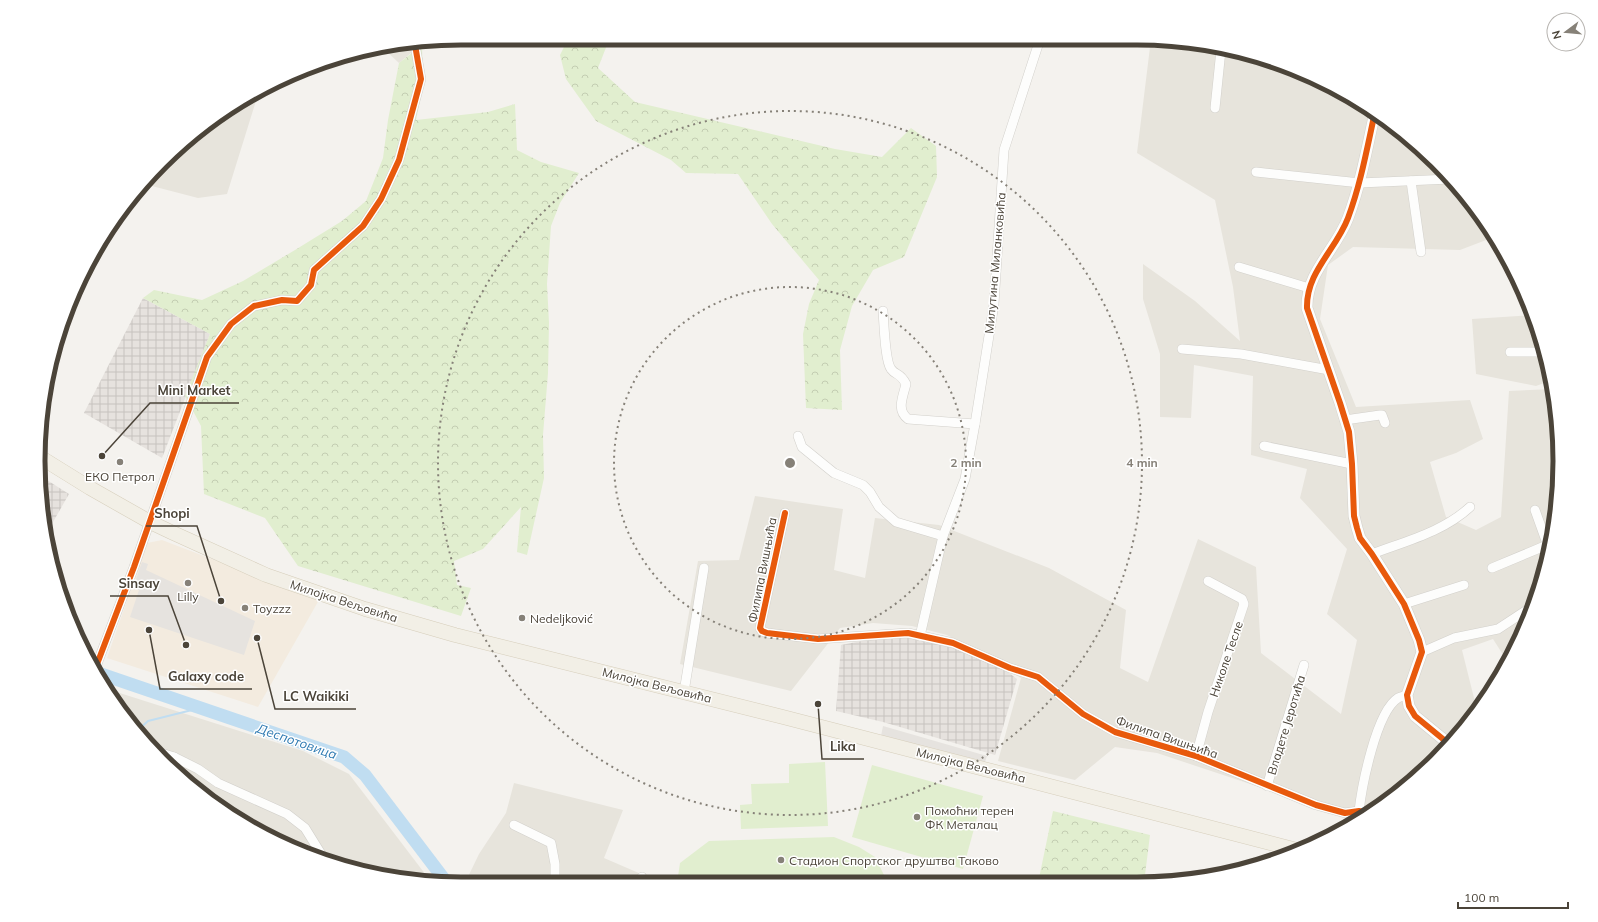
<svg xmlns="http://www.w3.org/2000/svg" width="1598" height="922" viewBox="0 0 1598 922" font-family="Mulish,sans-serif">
	<defs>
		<pattern id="industrial-grid" width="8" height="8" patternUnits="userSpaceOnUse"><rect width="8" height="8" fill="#e6e2de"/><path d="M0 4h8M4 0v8" fill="none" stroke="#c7c3bf"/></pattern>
		<pattern id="forest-crowns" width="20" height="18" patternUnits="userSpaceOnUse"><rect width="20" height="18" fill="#e1eecf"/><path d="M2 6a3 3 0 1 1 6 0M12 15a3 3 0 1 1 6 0" fill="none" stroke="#c3cdb2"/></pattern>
	</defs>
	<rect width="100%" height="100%" fill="#f4f2ee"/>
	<g fill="#e7e4dc">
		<polygon points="1151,39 1165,39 1273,60 1372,109 1436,162 1489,226 1494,237 1460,250 1353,247 1328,265 1320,319 1356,407 1470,400 1483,439 1456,453 1430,462 1446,517 1476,530 1501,517 1509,391 1553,389 1560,461 1552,543 1528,623 1507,661 1493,639 1462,650 1477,710 1436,760 1358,820 1157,753 1115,747 1075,780 998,761 1021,678 992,660 947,635 912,626 873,623 840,628 791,691 680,664 698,561 739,560 755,496 843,509 834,570 865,578 875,518 939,525 1049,568 1126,610 1120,668 1148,682 1198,539 1256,567 1261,653 1341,714 1357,640 1327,614 1347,549 1300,498 1307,469 1251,455 1253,376 1194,365 1191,418 1160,417 1160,354 1143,299 1143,264 1195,301 1240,341 1233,287 1215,200 1137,153"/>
		<polygon points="406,42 424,42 399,63 382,47"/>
		<polygon points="259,91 227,194 198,198 148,185 131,199 162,162 204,125"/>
		<polygon points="1533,315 1552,380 1536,386 1476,374 1472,319"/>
		<polygon points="107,689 303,751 349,774 432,883 325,862 226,813 143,740"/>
		<polygon points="514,783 623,810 604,858 662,883 465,883 479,854 506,813"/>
	</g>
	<polygon fill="#f3ebdf" points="162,540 319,600 258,707 107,658 147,543"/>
	<g fill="url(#industrial-grid)">
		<polygon points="143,298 210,334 162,458 84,413"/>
		<polygon points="39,475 69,494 45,536 39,488"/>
		<polygon points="903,633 953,643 992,660 1017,679 995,755 883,722 836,711 841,645"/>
	</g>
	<g fill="#e1eecf">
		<polygon points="825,762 828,826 741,829 740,805 752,804 751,784 789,783 789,764"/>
		<polygon points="872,765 983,796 963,869 852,837"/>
		<polygon points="834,837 859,847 875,857 888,883 677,883 680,863 709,841"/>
		<polygon points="894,875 920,883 892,883"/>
	</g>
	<g fill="url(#forest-crowns)">
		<polygon points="567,41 622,41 607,45 598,68 635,102 835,149 882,157 911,128 936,146 937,177 904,257 873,270 852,306 840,350 842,410 806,408 803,334 809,304 819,280 772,224 738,174 686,173 671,160 596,121 566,79 560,55"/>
		<polygon points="422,45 423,86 416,120 488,112 515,104 517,150 541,162 579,173 560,203 551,226 547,284 549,323 548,373 543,435 544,478 527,555 517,552 521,507 483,549 454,561 457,585 471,588 461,616 298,566 265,518 204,494 201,426 185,396 210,334 143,298 154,290 202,300 243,281 295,250 342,221 366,201 383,158 388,120 399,63"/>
		<polygon points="1053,811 1150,835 1144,883 1038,883"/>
	</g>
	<g fill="#e6e3df">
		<polygon points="142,562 148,564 146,570 255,621 244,655 130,617 139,590 133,588"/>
		<polygon points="883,726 987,756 985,762 881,736"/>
	</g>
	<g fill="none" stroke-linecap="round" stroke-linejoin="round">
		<polyline stroke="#c0ddf1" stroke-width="2" points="137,731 148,721 200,708"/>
		<polyline stroke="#c0ddf1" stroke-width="13" points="95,672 344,757 365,775 447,883"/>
		<defs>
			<g id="minor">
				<polyline points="1215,108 1221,50"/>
				<polyline points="1256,172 1360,183 1450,179"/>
				<polyline points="1411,181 1421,252"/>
				<polyline points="1239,267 1309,288"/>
				<path d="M 883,311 C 884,323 885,361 891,369 C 896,376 900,372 906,384 C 903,397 896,410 908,419 L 975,424"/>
				<polyline points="1182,349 1241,354 1329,370"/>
				<polyline points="1510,352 1544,352"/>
				<polyline points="1345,420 1380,415 1382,415 1385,423"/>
				<polyline points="798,436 802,447 834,473 863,485 870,492 879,507 896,522 943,536"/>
				<polyline points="1264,446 1352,464"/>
				<polyline points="1535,510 1549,549"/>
				<polyline points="785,513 760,628 762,631 767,633 818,639 908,633 953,643 1010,668 1038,677 1083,714 1115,732 1196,756 1316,805 1345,813 1359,811 1368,813"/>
				<path d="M 1372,554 C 1406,541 1443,532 1470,507"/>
				<polyline points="1492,568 1547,545"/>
				<polyline points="1404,604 1464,585"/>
				<polyline points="920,636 943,536 965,479 975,424 994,304 1004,150 1040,39"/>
				<polyline points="1422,652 1454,638 1498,629 1533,606"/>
				<polyline points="94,672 134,567 207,357 231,324 254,306 282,300 297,301 311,285 314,270 363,226 381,199 399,160 421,79 415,45 413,42"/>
				<polyline points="684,692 704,568"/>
				<polyline points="155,751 174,757 171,764"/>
				<polyline points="1196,756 1208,712 1244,604 1242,599 1208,581"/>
				<polyline points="174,757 198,769 218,783 287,814 305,828 326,862"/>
				<polyline points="1267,786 1304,665"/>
				<path d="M 1359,811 C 1362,786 1376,712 1398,698 C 1400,697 1404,696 1407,695"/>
				<polyline points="514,825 551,843 555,864 555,883"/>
				<polyline points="641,883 642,877"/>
			</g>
			<path id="tertiary" d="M 1375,112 C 1367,148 1361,183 1348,218 C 1336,250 1306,272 1307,308 L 1340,403 L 1349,432 L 1352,464 L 1354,516 L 1357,528 L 1360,538 L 1372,554 L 1404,604 L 1419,640 L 1422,652 L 1407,695 L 1409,706 L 1415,716 L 1449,744"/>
			<polyline id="primary" points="40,457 90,488 150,522 171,532 266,575 365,609 455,635 783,717 1297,850"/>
		</defs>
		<use href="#minor" stroke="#d2d0cb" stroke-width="10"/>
		<use href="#tertiary" stroke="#d2d0cb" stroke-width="12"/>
		<use href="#primary" stroke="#d6cebb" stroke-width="15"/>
		<use href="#minor" stroke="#fdfdfc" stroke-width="9"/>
		<use href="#tertiary" stroke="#fdfdfc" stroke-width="11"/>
		<use href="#primary" stroke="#f2efe6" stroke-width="14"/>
		<defs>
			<g id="cycleway">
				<path d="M 1375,112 C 1367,148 1361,183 1348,218 C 1336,250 1306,272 1307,308 L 1340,403 L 1349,432 L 1352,464 L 1354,516 L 1357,528 L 1360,538 L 1372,554 L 1404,604 L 1419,640 L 1422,652 L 1407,695 L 1409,706 L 1415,716 L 1449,744"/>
				<polyline points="785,513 760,628 762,631 767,633 818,639 908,633 953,643 1010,668 1038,677 1083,714 1115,732 1196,756 1316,805 1345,813 1359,811 1368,813"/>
				<polyline points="94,672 134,567 207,357 231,324 254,306 282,300 297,301 311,285 314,270 363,226 381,199 399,160 421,79 415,45 413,42"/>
			</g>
		</defs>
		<use href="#cycleway" stroke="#fff" stroke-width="8"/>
		<use href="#cycleway" stroke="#e8590c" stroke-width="6"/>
	</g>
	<g fill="none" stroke="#868178" stroke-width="2" stroke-dasharray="2 4">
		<circle cx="790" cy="463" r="176"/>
		<circle cx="790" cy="463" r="352"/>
	</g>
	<g fill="#868178" stroke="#fff" stroke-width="1.5">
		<circle cx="120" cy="462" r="4"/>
		<circle cx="188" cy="583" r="4"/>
		<circle cx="245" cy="608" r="4"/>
		<circle cx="522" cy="618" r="4"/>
		<circle cx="917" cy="817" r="4"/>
		<circle cx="781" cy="860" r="4"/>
	</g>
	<g text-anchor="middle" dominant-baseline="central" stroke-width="3" stroke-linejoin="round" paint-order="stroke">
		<g font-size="12" fill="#4b4439" stroke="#fff">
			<text transform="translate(995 263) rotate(-85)">Милутина Миланковића</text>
			<text transform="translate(762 570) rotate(-79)">Филипа Вишњића</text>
			<text transform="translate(344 601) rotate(18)">Милојка Вељовића</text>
			<text transform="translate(1226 659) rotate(-71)">Николе Тесле</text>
			<text transform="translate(657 685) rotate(14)">Милојка Вељовића</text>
			<text transform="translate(1286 725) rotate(-73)">Владете Јеротића</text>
			<text transform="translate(1167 737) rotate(19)">Филипа Вишњића</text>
			<text transform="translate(971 765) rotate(14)">Милојка Вељовића</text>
		</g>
		<g font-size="12" fill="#4b4439" stroke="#fff" text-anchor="start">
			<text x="120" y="476" text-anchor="middle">ЕКО Петрол</text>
			<text x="188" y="596" text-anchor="middle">Lilly</text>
			<text x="253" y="608">Toyzzz</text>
			<text x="530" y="618">Nedeljković</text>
			<text x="925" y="810">Помоћни терен<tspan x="925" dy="14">ФК Металац</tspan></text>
			<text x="789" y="860">Стадион Спортског друштва Таково</text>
		</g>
		<g font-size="13" font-style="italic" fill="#2e7ab2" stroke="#fff">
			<text transform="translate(297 741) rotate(19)">Деспотовица</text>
		</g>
	</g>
	<path d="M0 0H1598V922H0ZM461 45H1137A416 416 0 0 1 1553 461V461A416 416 0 0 1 1137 877H461A416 416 0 0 1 45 461V461A416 416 0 0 1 461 45Z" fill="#fff" fill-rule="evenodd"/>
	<path fill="none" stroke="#4b4439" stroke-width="5" d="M461 45H1137A416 416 0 0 1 1553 461V461A416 416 0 0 1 1137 877H461A416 416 0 0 1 45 461V461A416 416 0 0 1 461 45Z"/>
	<circle cx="790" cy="463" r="6" fill="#868178" stroke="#fff" stroke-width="2"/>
	<g font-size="12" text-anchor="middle" font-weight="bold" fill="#868178" stroke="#fff" stroke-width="3" stroke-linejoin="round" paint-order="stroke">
		<text x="966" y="467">2 min</text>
		<text x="1142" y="467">4 min</text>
	</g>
	<path fill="none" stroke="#4b4439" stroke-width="1.5" d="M102 456L150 403H239M221 601L197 526H146M186 645L168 596H110M149 630L160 689H252M257 638L275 709H356M818 704L822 759H864"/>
	<g fill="#4b4439" stroke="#fff" stroke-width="1.5">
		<circle cx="102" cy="456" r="4"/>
		<circle cx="221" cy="601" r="4"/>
		<circle cx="186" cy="645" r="4"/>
		<circle cx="149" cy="630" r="4"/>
		<circle cx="257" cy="638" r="4"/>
		<circle cx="818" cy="704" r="4"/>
	</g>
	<g font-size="13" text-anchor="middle" font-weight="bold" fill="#4b4439" stroke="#fff" stroke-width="3" stroke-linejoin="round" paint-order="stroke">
		<text x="194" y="395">Mini Market</text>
		<text x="172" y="518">Shopi</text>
		<text x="139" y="588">Sinsay</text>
		<text x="206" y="681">Galaxy code</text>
		<text x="316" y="701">LC Waikiki</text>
		<text x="843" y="751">Lika</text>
	</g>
	<g transform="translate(1566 32) rotate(254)"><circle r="19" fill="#ffffff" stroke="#b7b4b0"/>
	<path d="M0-3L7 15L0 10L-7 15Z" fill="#868178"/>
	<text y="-6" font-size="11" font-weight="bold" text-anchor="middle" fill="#4b4439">N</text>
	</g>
	<path d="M1458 902v6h110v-6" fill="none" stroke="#4b4439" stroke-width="2"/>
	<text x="1464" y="902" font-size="12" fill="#4b4439" stroke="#ffffff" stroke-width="3" paint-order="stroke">100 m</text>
</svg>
